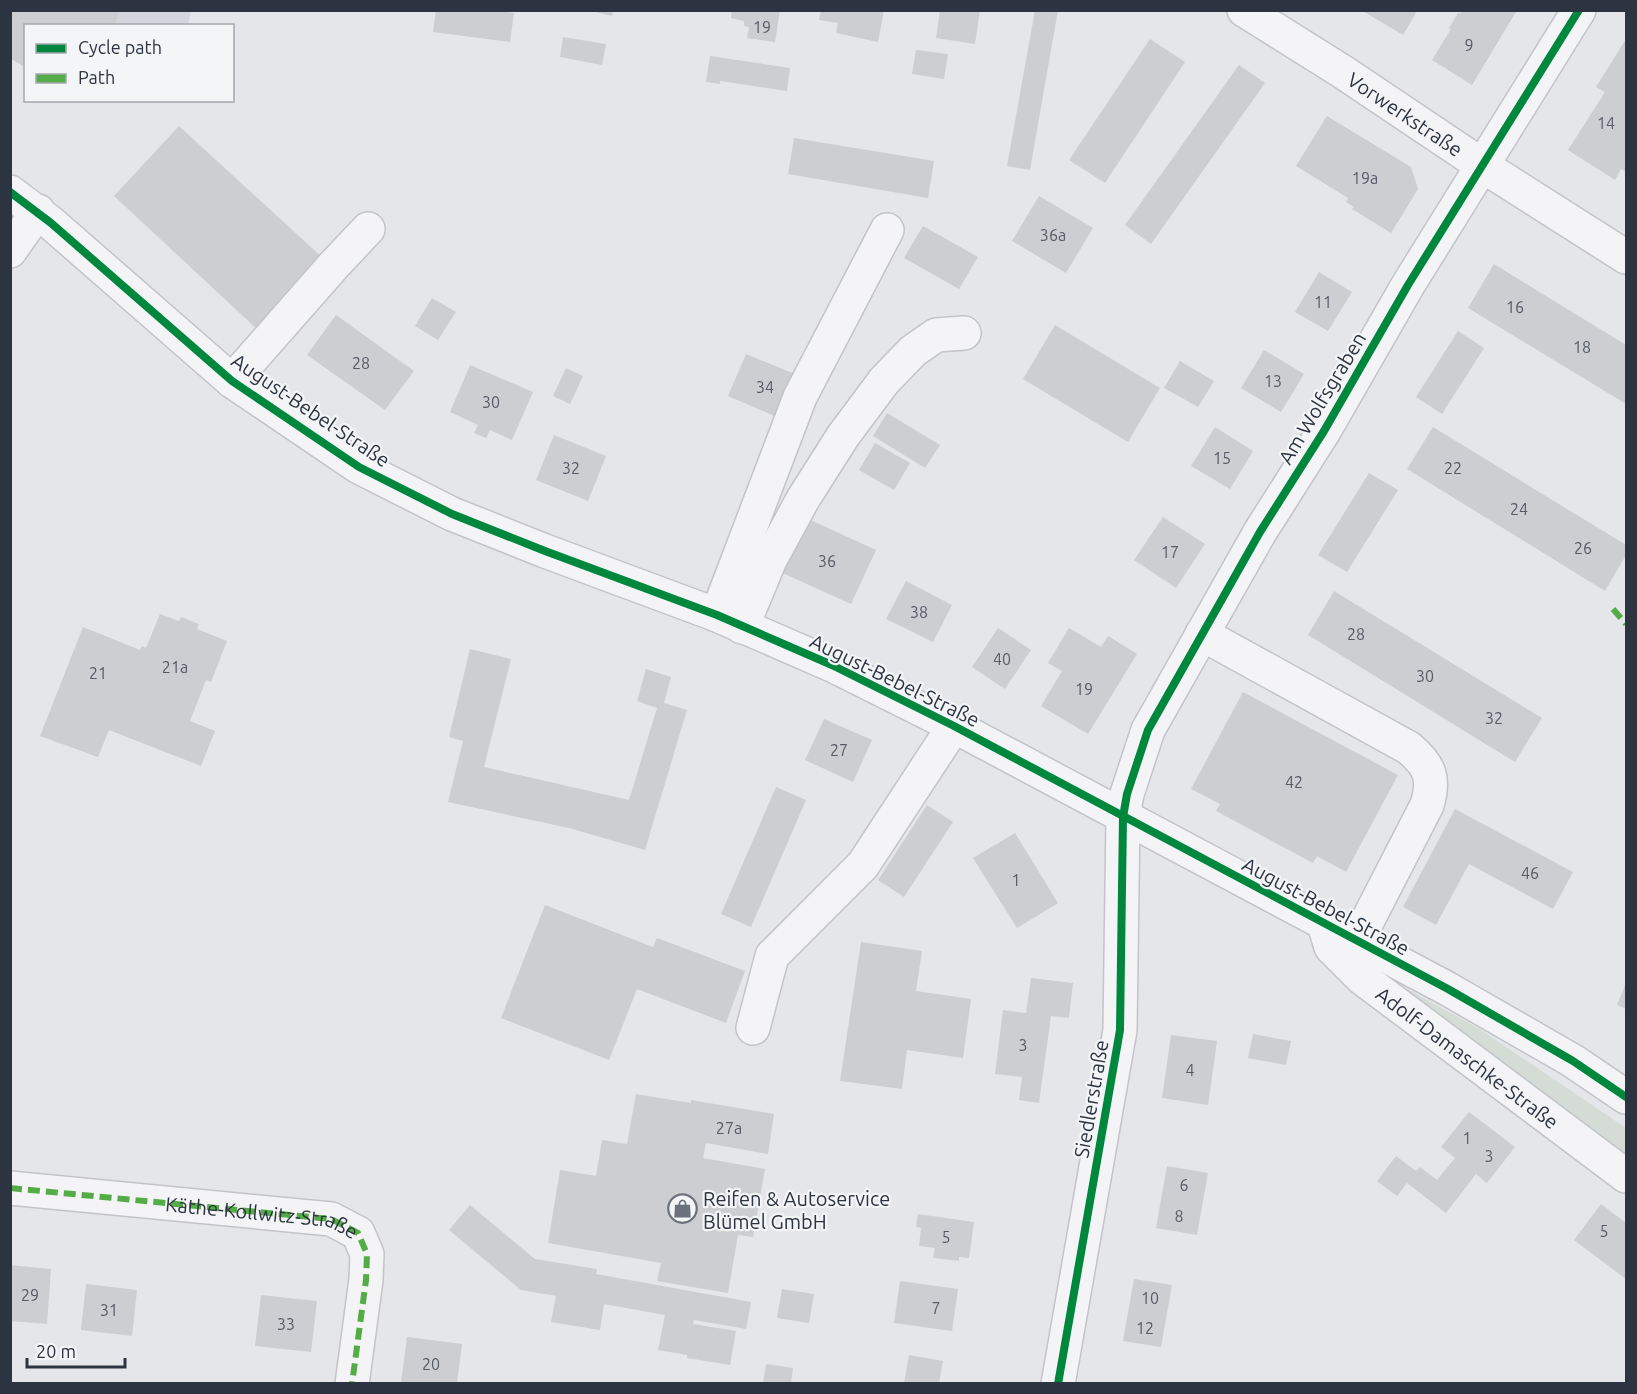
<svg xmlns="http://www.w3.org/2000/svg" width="1637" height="1394" viewBox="0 0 1637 1394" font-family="Ubuntu,sans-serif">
	<rect width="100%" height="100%" fill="#e4e6e9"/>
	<polygon fill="#d3d6dc" points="10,11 191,11 188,25 26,26"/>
	<polygon fill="#d5dcd5" points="1376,972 1478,1028 1626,1128 1626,1165"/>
	<g fill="#cdced1">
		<polygon points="10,10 118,10 117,20 114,26 26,26 26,68 10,58"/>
		<polygon points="436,10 491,10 514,13 510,42 433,32"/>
		<polygon points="588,10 613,10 612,16"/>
		<polygon points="732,10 780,10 775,42 747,38 749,27 744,26 744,21 731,18"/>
		<polygon points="821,10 884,10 878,42 836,33 838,23 819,20"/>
		<polygon points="940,10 980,10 975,44 936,38"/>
		<polygon points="1035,10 1058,10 1030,170 1007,166"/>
		<polygon points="1361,10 1412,10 1416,13 1403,35"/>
		<polygon points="1463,10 1517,10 1472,85 1432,60 1451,29 1449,28 1458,13 1460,14"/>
		<polygon points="563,37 606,44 602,65 560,57"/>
		<polygon points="1150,39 1185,62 1105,183 1069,160"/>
		<polygon points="1626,39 1626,172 1621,169 1615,180 1568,150 1605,92 1596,87"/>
		<polygon points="916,50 948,54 944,79 912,74"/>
		<polygon points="710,56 790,68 787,91 720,81 720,84 706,82"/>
		<polygon points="1239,65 1265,83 1151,244 1125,225"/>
		<polygon points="1327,116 1411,167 1418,189 1391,233 1352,209 1354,207 1346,202 1348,198 1296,166"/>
		<polygon points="179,126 324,259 258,330 114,196"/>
		<polygon points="794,138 934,161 928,198 788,174"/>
		<polygon points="1039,196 1093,228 1066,273 1012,241"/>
		<polygon points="923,226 978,257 959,289 904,258"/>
		<polygon points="1494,264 1626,345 1626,404 1468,308"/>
		<polygon points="1319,272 1352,292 1328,331 1295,312"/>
		<polygon points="432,298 456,312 438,340 415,326"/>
		<polygon points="336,315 414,371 385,410 307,355"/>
		<polygon points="1055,325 1160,388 1128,442 1023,379"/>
		<polygon points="1458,331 1484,348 1442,414 1416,397"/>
		<polygon points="1264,350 1304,374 1281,412 1241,388"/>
		<polygon points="746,354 802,377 784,420 728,396"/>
		<polygon points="1180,361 1214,381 1198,407 1164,388"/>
		<polygon points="470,365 533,392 512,440 490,430 486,438 474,433 478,425 450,412"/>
		<polygon points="566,368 583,376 570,404 553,396"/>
		<polygon points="887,413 940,445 925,468 873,436"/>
		<polygon points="1215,427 1253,451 1230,489 1191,466"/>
		<polygon points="1433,427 1626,545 1626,555 1605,591 1407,469"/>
		<polygon points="554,435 606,456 588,501 536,480"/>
		<polygon points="875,443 910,463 894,490 859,470"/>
		<polygon points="1369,473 1398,490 1347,572 1318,555"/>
		<polygon points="804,517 876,550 851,604 778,571"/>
		<polygon points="1163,517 1205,544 1176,588 1134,560"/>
		<polygon points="906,581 952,605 933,642 886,619"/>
		<polygon points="1334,591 1542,718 1515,762 1308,635"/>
		<polygon points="160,614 179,621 181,617 199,624 197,629 227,641 211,682 206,680 190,721 215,731 201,766 109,730 98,757 40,736 83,627 140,650 142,646 146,648"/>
		<polygon points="998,628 1031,650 1005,689 972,667"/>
		<polygon points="1069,628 1101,647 1108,636 1137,654 1088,734 1041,706 1062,671 1048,663"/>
		<polygon points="470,649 511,659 484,767 629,800 657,708 637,701 646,669 671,677 664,703 687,710 645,850 569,828 448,802 463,741 449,737"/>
		<polygon points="1243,692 1398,775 1346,872 1317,856 1313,863 1216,811 1220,804 1191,789"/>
		<polygon points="824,719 872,740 853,782 805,760"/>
		<polygon points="776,787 806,800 751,927 721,914"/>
		<polygon points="927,805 953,822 904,897 878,880"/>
		<polygon points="1455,809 1573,872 1553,909 1469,864 1436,925 1403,907"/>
		<polygon points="1015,833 1058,903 1017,928 973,858"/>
		<polygon points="545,905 653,947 657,938 745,971 726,1023 637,989 609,1060 501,1018"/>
		<polygon points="861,942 922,951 916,991 971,999 963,1058 907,1050 902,1089 840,1081"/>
		<polygon points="1031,978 1073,983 1069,1018 1051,1016 1039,1103 1019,1100 1022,1077 995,1074 1003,1010 1026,1013"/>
		<polygon points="1626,983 1626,1009 1617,1005"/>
		<polygon points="1253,1034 1291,1041 1286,1065 1248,1058"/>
		<polygon points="1171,1035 1217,1041 1208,1105 1162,1098"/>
		<polygon points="636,1094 691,1103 691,1100 774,1114 768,1154 706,1143 703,1158 765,1169 753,1237 738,1235 728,1293 657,1281 661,1263 548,1243 560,1170 596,1176 602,1140 627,1144"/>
		<polygon points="1469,1112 1515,1147 1487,1183 1476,1174 1446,1213 1407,1183 1397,1196 1377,1181 1396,1156 1416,1171 1420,1167 1437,1180 1455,1158 1441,1147"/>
		<polygon points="1167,1166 1208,1173 1197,1235 1156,1228"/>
		<polygon points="1601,1204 1626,1223 1626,1279 1574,1240"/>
		<polygon points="470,1205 535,1259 597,1269 596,1274 751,1302 746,1329 694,1320 693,1324 736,1331 730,1365 687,1358 687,1355 658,1350 665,1315 604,1304 600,1330 551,1322 556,1296 521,1290 449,1230"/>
		<polygon points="918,1214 974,1222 969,1258 959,1257 959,1261 933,1258 935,1248 919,1246 921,1228 916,1227"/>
		<polygon points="10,1265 51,1269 47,1324 10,1321"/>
		<polygon points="1134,1279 1172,1285 1161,1347 1123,1341"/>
		<polygon points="900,1281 958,1289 952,1331 894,1323"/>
		<polygon points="86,1284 137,1290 132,1336 81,1330"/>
		<polygon points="782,1289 814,1294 809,1323 777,1318"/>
		<polygon points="261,1295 317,1301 311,1352 255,1346"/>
		<polygon points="407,1337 462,1344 457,1383 401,1383"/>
		<polygon points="909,1355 943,1361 939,1383 904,1383"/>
		<polygon points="766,1364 793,1368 791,1383 763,1383"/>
	</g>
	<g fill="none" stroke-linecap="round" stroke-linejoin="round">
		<defs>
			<g id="minor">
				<path id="s1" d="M 1244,10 L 1343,72 L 1483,166 L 1626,257"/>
				<polyline points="10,192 51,223 232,381 359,467 452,514 545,551 717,615 832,665 954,726 1448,989 1573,1061 1626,1097"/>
				<polyline points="10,251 38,211"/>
				<polyline points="232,381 334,265 368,229"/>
				<polyline points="717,615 800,397 887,230"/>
				<polyline points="742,627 770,560 803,499 843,436 884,381 913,351 936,335 964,333"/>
				<path d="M 1202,634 L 1409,748 C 1430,766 1435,778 1427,805 L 1357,941"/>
				<path id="s2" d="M 1324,924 L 1331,947 L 1362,978 L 1626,1176"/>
				<polyline points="753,1028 772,956 863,865 954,726"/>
				<path id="s3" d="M 10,1188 L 331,1219 L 358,1233 L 367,1254 L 366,1280 L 352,1384"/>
				<polyline points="1058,1384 1120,1030 1123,817 1127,794 1148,730 1260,532 1324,431 1408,285 1579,10"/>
			</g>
		</defs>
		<use href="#minor" stroke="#c2c4c7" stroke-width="36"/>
		<use href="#minor" stroke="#f4f4f6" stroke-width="33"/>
		<g stroke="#54ac46" stroke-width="6" stroke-dasharray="12 6" stroke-linecap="butt">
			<polyline points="1613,609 1626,624"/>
			<polyline points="10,1188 331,1219 358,1233 367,1254 366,1280 352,1384"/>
		</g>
		<defs>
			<g id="cycleway">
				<polyline points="10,192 51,223 232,381 359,467 452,514 545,551 717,615 832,665 954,726 1448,989 1573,1061 1626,1097"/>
				<polyline points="1058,1384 1120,1030 1123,817 1127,794 1148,730 1260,532 1324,431 1408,285 1579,10"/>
			</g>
		</defs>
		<use href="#cycleway" stroke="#f3f5f7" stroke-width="11"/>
		<use href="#cycleway" stroke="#00873e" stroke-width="8"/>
	</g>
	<defs>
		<symbol id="shop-ring" viewBox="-11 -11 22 22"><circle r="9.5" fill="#f3f5f7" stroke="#6c727c" stroke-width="1.5"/><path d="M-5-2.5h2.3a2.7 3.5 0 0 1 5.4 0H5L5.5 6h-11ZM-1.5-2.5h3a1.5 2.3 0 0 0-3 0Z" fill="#6c727c"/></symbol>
	</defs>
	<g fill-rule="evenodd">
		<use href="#shop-ring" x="666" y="1192" width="33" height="33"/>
	</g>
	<g text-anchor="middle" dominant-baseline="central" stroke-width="4.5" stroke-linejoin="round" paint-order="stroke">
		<g font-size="16" fill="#555b66">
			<text x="762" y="27">19</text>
			<text x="1469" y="45">9</text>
			<text x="1606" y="123">14</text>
			<text x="1365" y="178">19a</text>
			<text x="1053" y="235">36a</text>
			<text x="1323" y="302">11</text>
			<text x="1515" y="307">16</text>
			<text x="1582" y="347">18</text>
			<text x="361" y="363">28</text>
			<text x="1273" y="381">13</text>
			<text x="765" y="387">34</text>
			<text x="491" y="402">30</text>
			<text x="1222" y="458">15</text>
			<text x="571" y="468">32</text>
			<text x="1453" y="468">22</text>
			<text x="1519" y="509">24</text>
			<text x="1583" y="548">26</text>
			<text x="1170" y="552">17</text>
			<text x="827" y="561">36</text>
			<text x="919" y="612">38</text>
			<text x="1356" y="634">28</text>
			<text x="1002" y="659">40</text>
			<text x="175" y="667">21a</text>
			<text x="98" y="673">21</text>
			<text x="1425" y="676">30</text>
			<text x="1084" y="689">19</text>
			<text x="1494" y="718">32</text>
			<text x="839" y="750">27</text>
			<text x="1294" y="782">42</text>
			<text x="1530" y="873">46</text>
			<text x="1016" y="880">1</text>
			<text x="1023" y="1045">3</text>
			<text x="1190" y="1070">4</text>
			<text x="729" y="1128">27a</text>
			<text x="1467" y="1138">1</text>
			<text x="1489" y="1156">3</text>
			<text x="1184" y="1185">6</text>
			<text x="1179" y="1216">8</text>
			<text x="1604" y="1231">5</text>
			<text x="946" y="1237">5</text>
			<text x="30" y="1295">29</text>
			<text x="1150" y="1298">10</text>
			<text x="936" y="1308">7</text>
			<text x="109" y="1310">31</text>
			<text x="286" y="1324">33</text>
			<text x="1145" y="1328">12</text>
			<text x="431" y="1364">20</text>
		</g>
		<g font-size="20" fill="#2c3441" stroke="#f3f5f7">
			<text stroke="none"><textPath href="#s1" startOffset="192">Vorwerkstraße</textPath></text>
			<text transform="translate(1322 398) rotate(-59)">Am Wolfsgraben</text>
			<text transform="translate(311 410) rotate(34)">August-Bebel-Straße</text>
			<text transform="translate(895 680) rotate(26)">August-Bebel-Straße</text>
			<text transform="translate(1326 906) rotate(28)">August-Bebel-Straße</text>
			<text stroke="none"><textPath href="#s2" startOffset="200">Adolf-Damaschke-Straße</textPath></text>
			<text transform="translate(1091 1099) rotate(-80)">Siedlerstraße</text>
			<text stroke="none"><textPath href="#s3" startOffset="254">Käthe-Kollwitz-Straße</textPath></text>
		</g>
		<g font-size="20" fill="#2c3441" stroke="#f3f5f7" text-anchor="start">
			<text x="703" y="1198">Reifen &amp; Autoservice<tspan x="703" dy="23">Blümel GmbH</tspan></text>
		</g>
	</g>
	<rect width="1637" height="1394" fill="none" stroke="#2c3441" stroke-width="24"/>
	<rect x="24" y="24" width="210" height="78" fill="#f3f5f7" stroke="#a3a8ae" stroke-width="1.5"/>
	<rect x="36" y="44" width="30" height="9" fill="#00873e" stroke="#a3a8ae" stroke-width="1.5"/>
	<text x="78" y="54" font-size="18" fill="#2c3441">Cycle path</text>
	<rect x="36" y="74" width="30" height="9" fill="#54ac46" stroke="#a3a8ae" stroke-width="1.5"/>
	<text x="78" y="84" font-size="18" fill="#2c3441">Path</text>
	<path d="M27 1358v9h98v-9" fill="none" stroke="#2c3441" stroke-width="3"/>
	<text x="36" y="1358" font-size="18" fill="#2c3441" stroke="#f3f5f7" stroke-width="4.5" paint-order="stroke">20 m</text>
</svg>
